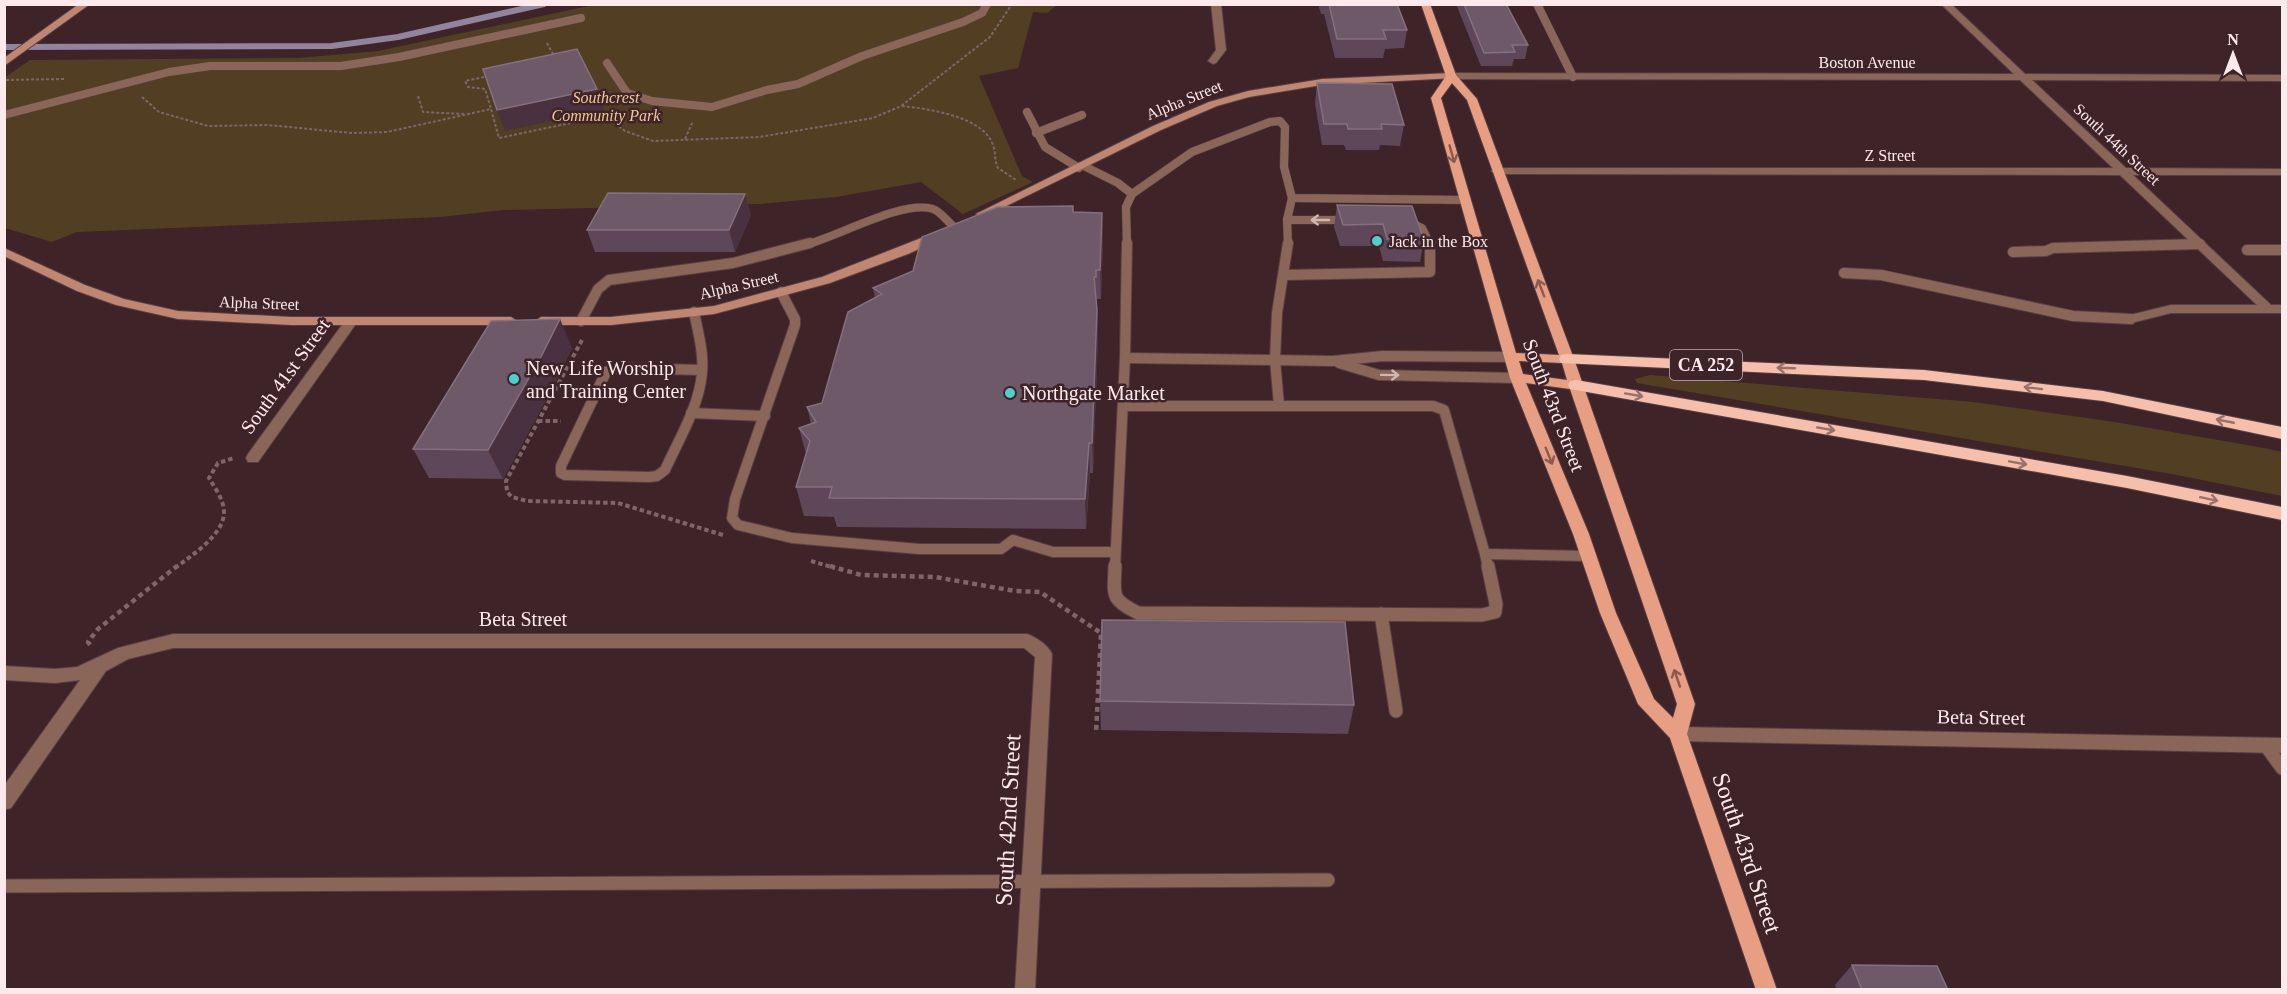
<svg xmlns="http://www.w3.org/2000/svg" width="2287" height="994" viewBox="0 0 2287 994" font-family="'Times New Roman',serif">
	<rect width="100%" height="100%" fill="#3e2329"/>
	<g fill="#523f23">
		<polygon points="593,5 1057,5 1047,13 1033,12 1018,68 979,76 1022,176 1033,182 963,214 921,182 836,197 759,204 503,210 440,217 77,232 52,242 5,228 4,78 30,60 298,58 378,51"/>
		<polygon points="1650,375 1973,402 2115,422 2264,448 2282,452 2282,496 2172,474 1637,383 1635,379"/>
	</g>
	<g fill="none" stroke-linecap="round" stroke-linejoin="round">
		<polyline stroke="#91849c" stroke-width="6" points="4,47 332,46 398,37 544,4"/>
		<defs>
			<g id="lane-far2">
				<polyline points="1537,4 1573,77"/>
				<polyline points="607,63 627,93 652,101 712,107 767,90 798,84 862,56 963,22 982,13 987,4"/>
				<polyline points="1027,112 1045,147 1079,168"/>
				<polyline points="4,115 169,72 210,66 341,66 399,57 581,18"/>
				<polyline points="1036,133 1082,115"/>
				<polyline points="1084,166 1118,183 1132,194 1126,207 1127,245"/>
				<polyline points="1132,194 1192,152 1270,122 1280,121 1285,127 1284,167 1292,198 1465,200"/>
				<polyline points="1287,220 1347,220"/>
				<polyline points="1407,221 1422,228 1430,245"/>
				<path d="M 805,245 C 837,237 904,199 933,209 C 940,211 948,222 954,227"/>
				<polyline points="1288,245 1287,220 1292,198"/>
				<polyline points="2166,245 2200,244"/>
			</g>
			<g id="lane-far1">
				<polyline points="2247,250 2282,250"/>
				<polyline points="2013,252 2046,251 2053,248 2200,244"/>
				<polyline points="1844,273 1881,275 2073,316 2131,319"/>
				<polyline points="1284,275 1430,272 1430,243"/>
				<polyline points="781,292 795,319 795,325 735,499 732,518 738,525 792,538 919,549 1001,549 1013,540 1053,552 1115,552"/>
				<path d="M 694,312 C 698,332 704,353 702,373 C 699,407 679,439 665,470 L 657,476 L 649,477 L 565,475 L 561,473 L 561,466 L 606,372 L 616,368 L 702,370"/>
				<polyline points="581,321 598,289 609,280 733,263 810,243"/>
				<polyline points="1125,358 1333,361 1383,356 1510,357"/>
				<polyline points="1339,363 1379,375 1517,378"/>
				<polyline points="1279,405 1275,360 1277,313 1288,243"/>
				<polyline points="1123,406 1433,406 1444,410 1485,554"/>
				<polyline points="691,413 765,416"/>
				<polyline points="1115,568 1125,358 1127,243"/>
				<polyline points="1488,568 1485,554 1588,556"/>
			</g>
			<g id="lane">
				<path d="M 1115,566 C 1114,596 1110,599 1138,613 L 1482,615 L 1495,612 L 1496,604 L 1488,566"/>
				<polyline points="1381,614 1396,711"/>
				<polyline points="2266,746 2282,768"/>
				<polyline points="4,886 1328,880"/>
			</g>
			<g id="street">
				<polygon points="1211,4 1221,4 1226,50 1216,63 1213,64 1208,61 1216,50"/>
				<polygon points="1941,4 1951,4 2025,74 2282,75 2282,81 2032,80 2126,168 2282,169 2282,175 2133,175 2271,305 2282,305 2282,313 2171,313 2131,323 2126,322 2125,319 2126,316 2171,305 2257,305 2120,175 1497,174 1491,171 1497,168 2113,168 2020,80 1451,79 1446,76 1451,73 2014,74"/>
				<polygon points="352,317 358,321 258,462 248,462 246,458 248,454 347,318"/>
				<path d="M 173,634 L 1027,634 C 1036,637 1048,645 1052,654 L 1035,990 L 1015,990 L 1035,657 L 1024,648 L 173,648 L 128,659 L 106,671 L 11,808 L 4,810 L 4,786 L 80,680 L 55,683 L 4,680 L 4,666 L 55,669 L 77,667 L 118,648 Z"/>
				<polygon points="1678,727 2282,738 2282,753 1678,741 1672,739 1669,734 1672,729"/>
			</g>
			<g id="secondary">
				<polygon points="79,4 90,4 4,66 4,58"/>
				<polygon points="1451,73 1455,74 1455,78 1322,85 1249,97 1217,106 1161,130 986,216 982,217 976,214 1153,126 1209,102 1248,91 1322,79"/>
				<polygon points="939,231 945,235 943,238 908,254 830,283 714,314 611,325 541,325 535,321 541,317 611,317 714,306 822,277"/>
				<polygon points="4,248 85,285 124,299 178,311 291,317 511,317 517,321 511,325 291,325 178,319 116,305 77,291 4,256"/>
			</g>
			<path id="primary" d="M 1421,4 L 1430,4 L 1456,75 L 1477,99 L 1574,359 L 1695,704 L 1687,734 L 1777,990 L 1756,990 L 1670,738 L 1638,704 L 1600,613 L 1573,534 L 1510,378 L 1431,98 L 1446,76 ZM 1452,83 L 1467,100 L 1559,355 L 1516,353 L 1441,98 ZM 1519,361 L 1562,363 L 1567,380 L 1523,374 ZM 1526,383 L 1570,389 L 1677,704 L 1673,718 L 1654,699 L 1616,613 L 1589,534 Z"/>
			<g id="highway">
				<polygon points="1567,354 1924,370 2103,391 2282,427 2282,439 2103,401 1924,380 1561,363 1559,359 1561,355"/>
				<polygon points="1576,380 2127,476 2282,507 2282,520 2127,488 1570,389 1568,385 1570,381"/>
			</g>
		</defs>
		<use href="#lane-far2" stroke="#593f44" stroke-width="9"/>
		<use href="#lane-far1" stroke="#593f44" stroke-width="12"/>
		<use href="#lane" stroke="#593f44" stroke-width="15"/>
		<use href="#street" stroke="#593f44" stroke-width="2"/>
		<use href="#secondary" stroke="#593f44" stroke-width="2"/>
		<use href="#primary" stroke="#593f44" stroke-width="2"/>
		<use href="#highway" stroke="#593f44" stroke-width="2"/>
		<g stroke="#7d656a" stroke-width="2" stroke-dasharray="3 2" stroke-linecap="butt">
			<polyline points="547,43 555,58"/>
			<polyline points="489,76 465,81 468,87 485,89 491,109"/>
			<polyline points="6,80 65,79"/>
			<polyline points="418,96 423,112 464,114"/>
			<polyline points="142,97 159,112 208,126 268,125 351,133 387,132 491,109 499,138 604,116 625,131 653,141 759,137 873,118 901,106 990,37 1012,4"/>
			<path d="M 902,106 C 928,109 983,116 993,145 C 996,152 994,160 998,168 L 1016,180"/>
			<polyline points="685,139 693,121"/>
		</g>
		<g stroke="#7d656a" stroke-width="4" stroke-dasharray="4.5 3" stroke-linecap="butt">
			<polyline points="582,340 506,481 507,492 512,497 527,501 618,503 723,535"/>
			<polyline points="538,421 561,421"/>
			<polyline points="811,561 835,568"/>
			<path d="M 175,568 C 192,555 224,535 224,512 C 224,500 215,488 209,478 L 218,463 L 234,458"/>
		</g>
		<g stroke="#7d656a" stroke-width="4.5" stroke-dasharray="5 4" stroke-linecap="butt">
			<polyline points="830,566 861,575 935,577 1015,591 1040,592 1101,633 1096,734"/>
			<polyline points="90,645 88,642 98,629 177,566"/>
		</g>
		<use href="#lane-far2" stroke="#8a6659" stroke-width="8"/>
		<use href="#lane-far1" stroke="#8a6659" stroke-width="10"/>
		<use href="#lane" stroke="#8a6659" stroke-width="13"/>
		<use href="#street" fill="#8a6659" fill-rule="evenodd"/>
		<use href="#secondary" fill="#bf8671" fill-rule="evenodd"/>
		<use href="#primary" fill="#e89e83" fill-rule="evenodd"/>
		<use href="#highway" fill="#f5bfab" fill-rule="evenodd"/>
	</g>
	<g fill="#5d4759">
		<polygon points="1318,4 1397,4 1407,30 1404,48 1385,49 1383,58 1335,58 1324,14 1321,14"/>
		<polygon points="1456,4 1506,4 1528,45 1525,59 1514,59 1512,66 1481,66"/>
		<polygon points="1317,83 1404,125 1400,146 1380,145 1379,150 1346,150 1344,145 1322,145 1315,104"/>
		<polygon points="1337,205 1424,240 1420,262 1383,261 1379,246 1340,246 1334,227"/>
		<polygon points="1073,212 1102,213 1103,241 1101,299 1097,299 1097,305 1098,339 1093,473 1090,473 1086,529 837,527 834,517 804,516 796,487 806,454 799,428 811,424 807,407 822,403 875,298 873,288 913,271"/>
		<polygon points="751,215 735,252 595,252 587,230"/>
		<polygon points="572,348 554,385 503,479 429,478 413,449"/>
		<polygon points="1100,701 1354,705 1348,734 1101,730"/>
		<polygon points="1852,965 1948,990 1837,990 1835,985"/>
	</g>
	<g fill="#49313f">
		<polygon points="597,89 604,110 505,131 497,110"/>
		<polygon points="745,194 751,215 735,252 729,230"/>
		<polygon points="1102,213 1103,241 1101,299 1100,270"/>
		<polygon points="1097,310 1098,339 1093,473 1092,443"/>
		<polygon points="560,319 572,348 554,385 503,479 488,450"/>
		<polygon points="1089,443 1090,473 1086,529 1085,499"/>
	</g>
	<g fill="#6e5969" stroke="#85707e" stroke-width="1.5">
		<polygon points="1329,4 1397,4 1407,30 1383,30 1386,39 1337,39"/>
		<polygon points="1464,4 1506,4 1528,45 1512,45 1515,52 1484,53"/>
		<polygon points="577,49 597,89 497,110 483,69"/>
		<polygon points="1317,83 1392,84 1404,125 1381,124 1382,129 1348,129 1347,124 1324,124"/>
		<polygon points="608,193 745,194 729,230 587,230"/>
		<polygon points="1337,205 1412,206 1424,240 1387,239 1383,224 1343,225"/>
		<polygon points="1073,206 1073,212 1102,213 1100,270 1096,270 1096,277 1094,277 1097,310 1092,443 1089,443 1085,499 829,498 832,487 796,487 810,441 799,428 816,422 807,407 822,403 848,312 882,294 873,288 913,271 922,237 998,207"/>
		<polygon points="560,319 542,355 488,450 413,449 491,321"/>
		<polygon points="1102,620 1345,622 1354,705 1100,701"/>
		<polygon points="1852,965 1937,966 1948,990 1862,990"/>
	</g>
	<defs><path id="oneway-shaft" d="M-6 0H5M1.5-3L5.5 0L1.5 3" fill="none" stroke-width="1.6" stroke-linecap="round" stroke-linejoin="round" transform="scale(1.5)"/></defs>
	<g stroke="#8a5a52">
		<use href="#oneway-shaft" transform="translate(1452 154) rotate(74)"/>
		<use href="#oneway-shaft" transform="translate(1541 288) rotate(-111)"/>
		<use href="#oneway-shaft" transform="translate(1549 456) rotate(68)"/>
		<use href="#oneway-shaft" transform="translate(1677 678) rotate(-109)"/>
	</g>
	<g stroke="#d0b5b2">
		<use href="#oneway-shaft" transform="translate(1320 220) rotate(-180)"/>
		<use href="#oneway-shaft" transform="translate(1390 375) rotate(1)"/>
	</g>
	<g stroke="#9a716a">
		<use href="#oneway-shaft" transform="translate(1786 368) rotate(-178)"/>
		<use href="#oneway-shaft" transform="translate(2033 388) rotate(-173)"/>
		<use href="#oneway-shaft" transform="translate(1634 395) rotate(10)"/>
		<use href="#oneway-shaft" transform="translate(2225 421) rotate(-169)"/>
		<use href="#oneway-shaft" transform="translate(1826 429) rotate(10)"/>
		<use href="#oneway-shaft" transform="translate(2018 463) rotate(10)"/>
		<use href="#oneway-shaft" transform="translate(2209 499) rotate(12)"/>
	</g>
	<g fill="#53cdca" stroke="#3e2329" stroke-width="2">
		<circle cx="1377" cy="241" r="6"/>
		<circle cx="514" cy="379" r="6"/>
		<circle cx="1010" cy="393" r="6"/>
	</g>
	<g text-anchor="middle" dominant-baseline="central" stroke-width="5" stroke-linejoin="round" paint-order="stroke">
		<g font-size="16" fill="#feeaed" stroke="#3e2329">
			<text x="1867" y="62">Boston Avenue</text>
			<text transform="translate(1184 100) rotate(-22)">Alpha Street</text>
			<text transform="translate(2117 144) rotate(43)">South 44th Street</text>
			<text x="1890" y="155">Z Street</text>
			<text transform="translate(739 285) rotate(-13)">Alpha Street</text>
			<text transform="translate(259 303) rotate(2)">Alpha Street</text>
		</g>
		<g font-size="16" font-style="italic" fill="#efc891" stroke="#3e2329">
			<text x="606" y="97">Southcrest<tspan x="606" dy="18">Community Park</tspan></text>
		</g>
		<g font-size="16" fill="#feeaed" stroke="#3e2329" text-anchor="start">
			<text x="1389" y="241">Jack in the Box</text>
		</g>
		<rect fill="#3e2329" stroke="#c4aeb2" stroke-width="1.5" x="1670" y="350" width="72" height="30" rx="4.5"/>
		<g font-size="18" font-weight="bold" fill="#feeaed">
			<text x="1706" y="365">CA 252</text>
		</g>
		<g font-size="20" fill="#feeaed" stroke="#3e2329" text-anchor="start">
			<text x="526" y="368">New Life Worship<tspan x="526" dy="23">and Training Center</tspan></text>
			<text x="1022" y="393">Northgate Market</text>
		</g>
		<g font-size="20" fill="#feeaed" stroke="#3e2329">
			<text transform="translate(285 376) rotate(-54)">South 41st Street</text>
			<text transform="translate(1554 405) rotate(69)">South 43rd Street</text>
			<text x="523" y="619">Beta Street</text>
			<text transform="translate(1981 717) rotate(1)">Beta Street</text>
		</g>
		<g font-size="24" fill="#feeaed" stroke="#3e2329">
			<text transform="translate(1008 820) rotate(-87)">South 42nd Street</text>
			<text transform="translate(1747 853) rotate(71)">South 43rd Street</text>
		</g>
	</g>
	<rect width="2287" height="994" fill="none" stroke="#feeaed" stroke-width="12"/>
	<g transform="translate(2233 54)" stroke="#3e2329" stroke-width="4.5" paint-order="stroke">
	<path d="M0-4.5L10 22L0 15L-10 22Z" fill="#feeaed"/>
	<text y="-9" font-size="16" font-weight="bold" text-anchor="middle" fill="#feeaed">N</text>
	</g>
</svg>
